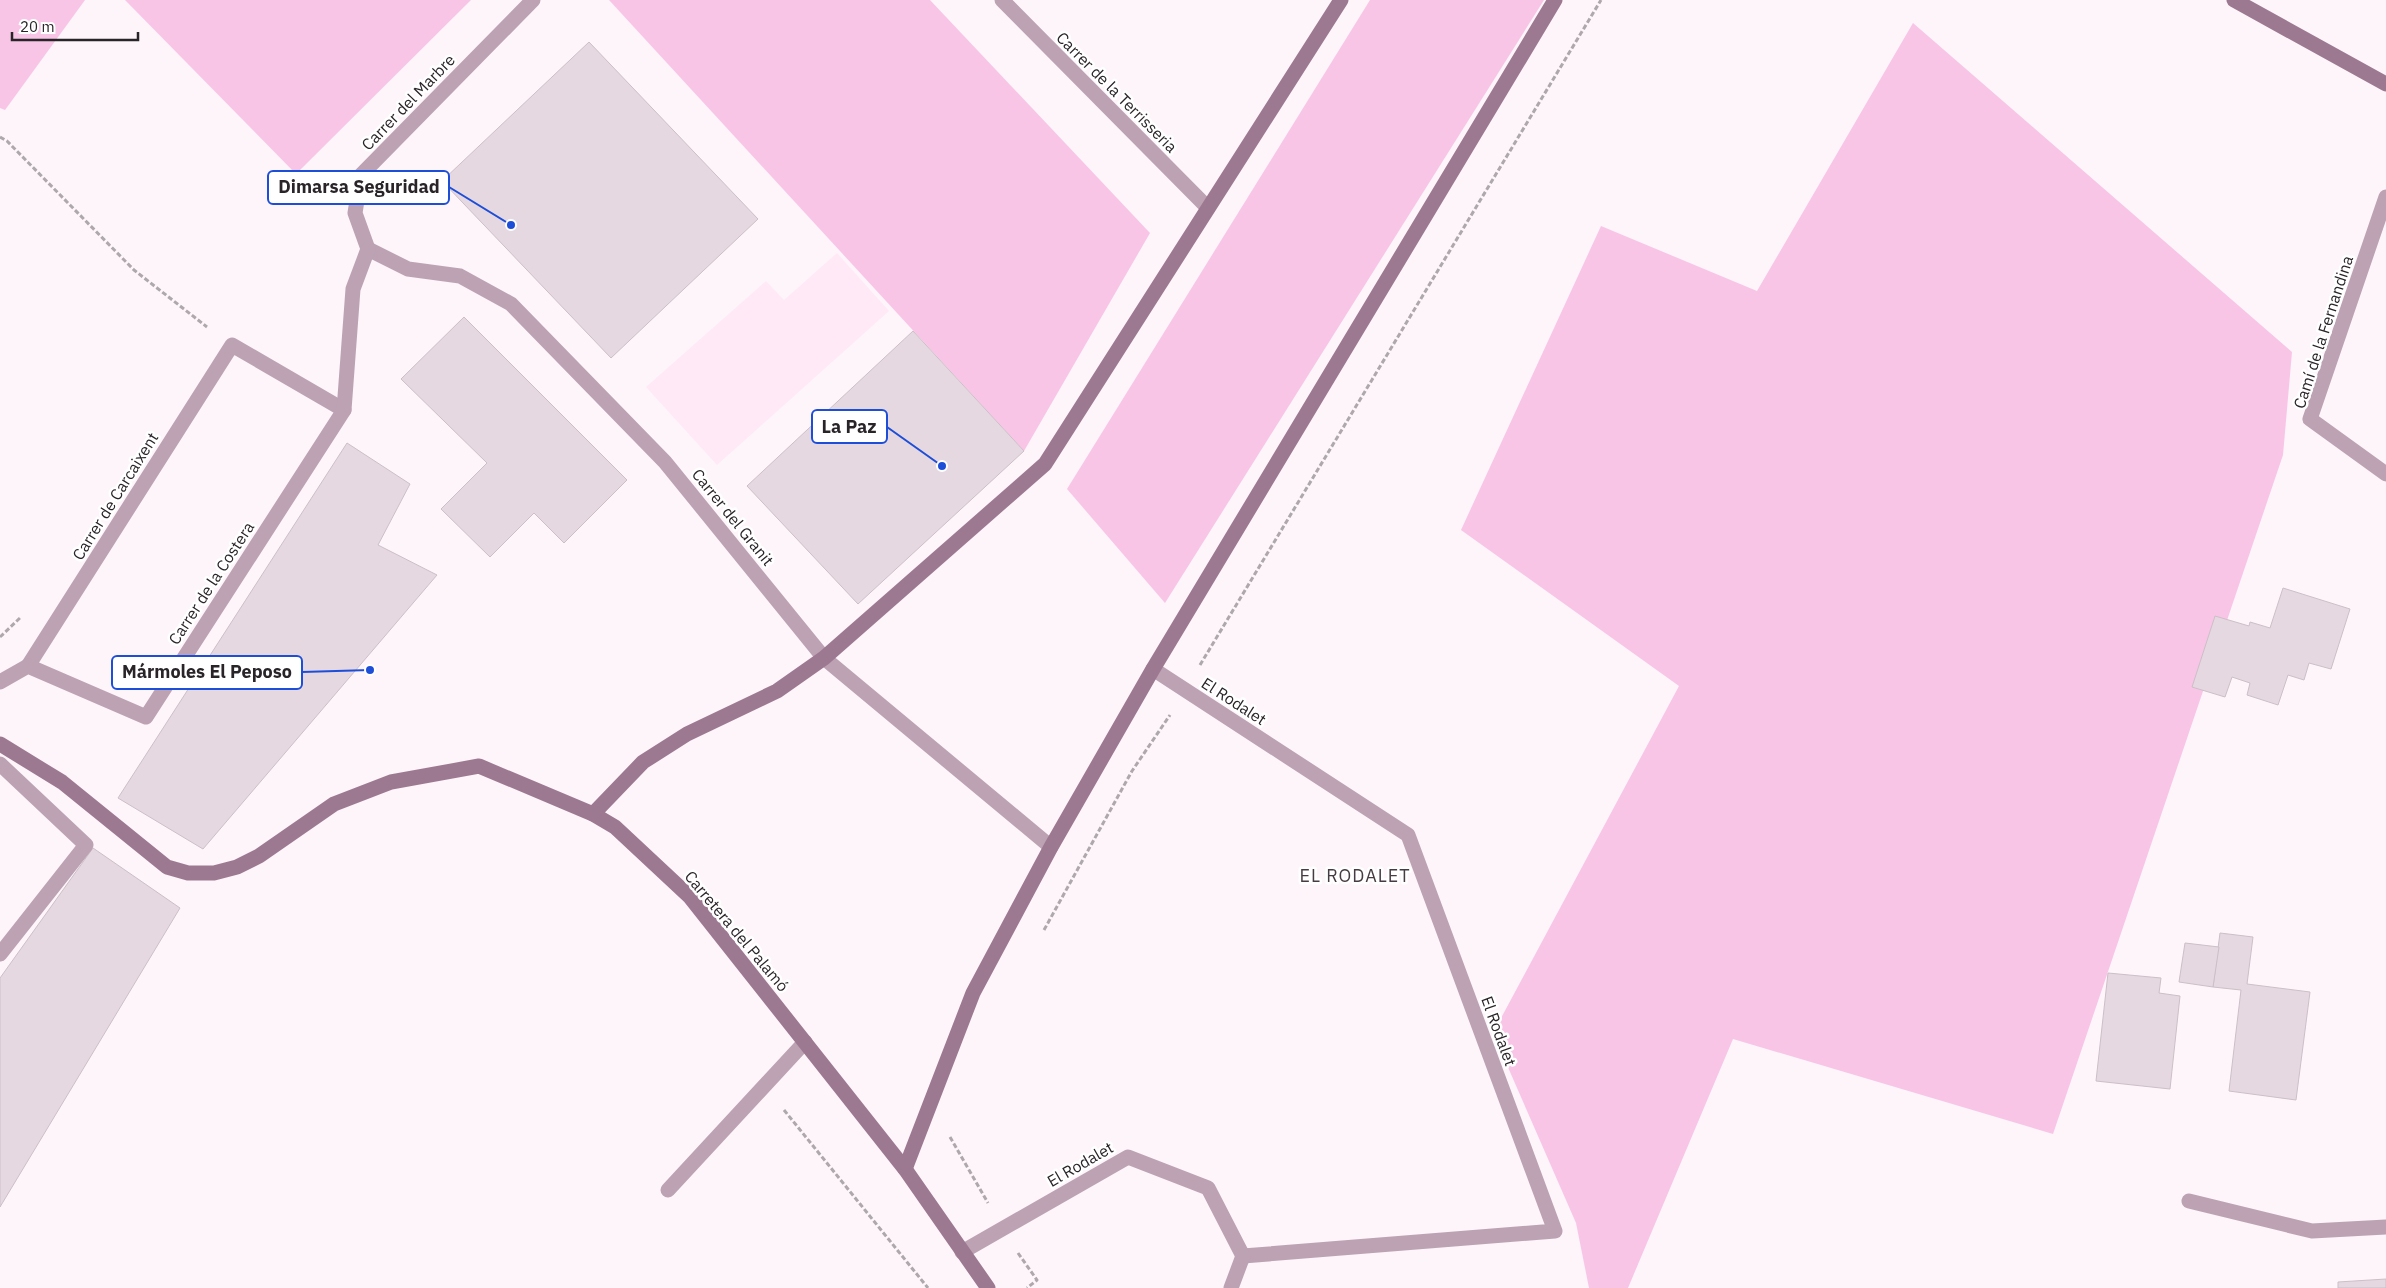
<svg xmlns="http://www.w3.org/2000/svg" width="2386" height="1288" viewBox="0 0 2386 1288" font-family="'IBM Plex Sans',sans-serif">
	<rect width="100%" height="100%" fill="#fdf5fa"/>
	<polygon fill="#ffe9f7" points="837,253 889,311 717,465 646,387 766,281 784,300"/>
	<g fill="#f8c5e7">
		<polygon points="0,0 85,0 5,110 0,108"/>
		<polygon points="125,0 471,0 296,174"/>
		<polygon points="609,0 930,0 1150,233 1024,451"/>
		<polygon points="1370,0 1544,0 1165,603 1067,489"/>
		<polygon points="1913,23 2292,352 2283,455 2053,1134 1733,1039 1628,1288 1589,1288 1576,1223 1493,1033 1679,686 1461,530 1601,226 1757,291"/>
	</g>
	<g fill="#e6d8e1" stroke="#ccbfc7">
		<polygon points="589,42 758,219 611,358 442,181"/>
		<polygon points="464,317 627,480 564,543 534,513 490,557 441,509 487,463 401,379"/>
		<polygon points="913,331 1024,451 858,604 747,486"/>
		<polygon points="347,443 410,484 378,545 437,575 203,849 118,798"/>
		<polygon points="2283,588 2350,609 2331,669 2309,663 2304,680 2288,675 2278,705 2247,695 2250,683 2232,677 2225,697 2192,687 2215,616 2249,626 2250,622 2270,628"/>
		<polygon points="93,848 180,908 0,1207 0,978"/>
		<polygon points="2220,933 2253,937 2247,984 2310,992 2296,1100 2229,1091 2241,990 2213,987"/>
		<polygon points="2185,943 2219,947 2213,987 2179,982"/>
		<polygon points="2108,973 2161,978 2159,993 2180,996 2170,1089 2096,1081"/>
		<polygon points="2386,1279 2386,1288 2338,1288 2338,1282"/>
	</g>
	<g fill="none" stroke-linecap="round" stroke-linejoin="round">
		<g stroke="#aea7ac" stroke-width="3" stroke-dasharray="5 2.5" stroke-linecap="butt">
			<polyline points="0,137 7,141 134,270 207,327"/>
			<polyline points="0,637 21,617"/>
			<polyline points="1200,665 1601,0"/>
			<polyline points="1044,930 1132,771 1170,715"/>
			<polyline points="784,1110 928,1288"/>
			<polyline points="950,1137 988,1203"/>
			<polyline points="1018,1253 1037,1280 1027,1288"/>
		</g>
		<g stroke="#bca2b3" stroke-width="15">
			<polyline points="668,1190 805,1042"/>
			<polyline points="2189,1201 2312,1231 2386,1227"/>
		</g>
		<g stroke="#bca2b3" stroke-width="15">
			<polyline points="1002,0 1208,208"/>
			<polyline points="2386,197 2310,419 2386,474"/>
			<polyline points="368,249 408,269 460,276 511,304 665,462 824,658 1051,847"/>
			<polyline points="368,249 355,213 361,175 533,0"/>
			<polyline points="28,666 232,345 344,410"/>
			<polyline points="1153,669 1408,835 1555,1231 1243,1256"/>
			<polyline points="0,682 28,666 146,717 344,410 353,289 368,249"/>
			<polyline points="0,764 86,845 0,954"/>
			<polyline points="962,1252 1128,1157 1208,1188 1243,1256 1231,1288"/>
		</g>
		<g stroke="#9d7991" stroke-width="15">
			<polyline points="2234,0 2386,84"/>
			<polyline points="0,744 62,782 167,867 188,873 214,873 237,867 259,856 334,804 391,782 479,766 593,814 615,827 690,897 905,1169 988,1288"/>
			<polyline points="593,814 643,762 687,734 777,691 824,658 1045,464 1341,0"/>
			<polyline points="905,1169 973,993 1051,847 1153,669 1555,0"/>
		</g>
	</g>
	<g text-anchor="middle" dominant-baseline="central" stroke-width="5" stroke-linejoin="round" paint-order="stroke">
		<g font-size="16" fill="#292428" stroke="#fff">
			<text transform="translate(1117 92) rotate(45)">Carrer de la Terrisseria</text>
			<text transform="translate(408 102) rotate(-46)">Carrer del Marbre</text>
			<text transform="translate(2323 332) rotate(-72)">Camí de la Fernandina</text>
			<text transform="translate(115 496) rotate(-58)">Carrer de Carcaixent</text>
			<text transform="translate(733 517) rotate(51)">Carrer del Granit</text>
			<text transform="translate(211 583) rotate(-57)">Carrer de la Costera</text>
			<text transform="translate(1234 701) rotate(33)">El Rodalet</text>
			<text transform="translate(737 931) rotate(50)">Carretera del Palamó</text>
			<text transform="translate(1499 1031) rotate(70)">El Rodalet</text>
			<text transform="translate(1080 1164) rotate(-30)">El Rodalet</text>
		</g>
		<g font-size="18" letter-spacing="1" fill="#463b42" stroke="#fff">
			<text x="1355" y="875">EL RODALET</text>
		</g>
	</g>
	<path fill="none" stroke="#1d4ed8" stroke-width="2" d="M511 225L449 187M942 466L887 427M370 670L302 672"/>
	<g fill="#1d4ed8" stroke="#fff" stroke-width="2">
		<circle cx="511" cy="225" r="5"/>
		<circle cx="942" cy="466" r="5"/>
		<circle cx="370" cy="670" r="5"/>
	</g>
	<g fill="#fff" stroke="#1d4ed8" stroke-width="2">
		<rect x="268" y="171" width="181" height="33" rx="5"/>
		<rect x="812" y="410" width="75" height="33" rx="5"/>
		<rect x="112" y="656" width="190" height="33" rx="5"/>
	</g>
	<g font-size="18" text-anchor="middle" font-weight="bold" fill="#292428">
		<text x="359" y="193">Dimarsa Seguridad</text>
		<text x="849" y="433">La Paz</text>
		<text x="207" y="678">Mármoles El Peposo</text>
	</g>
	<path d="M12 32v8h126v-8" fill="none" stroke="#292428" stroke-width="2.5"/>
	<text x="20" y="32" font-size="15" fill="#292428" stroke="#ffffff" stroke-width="4" paint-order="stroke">20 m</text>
</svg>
